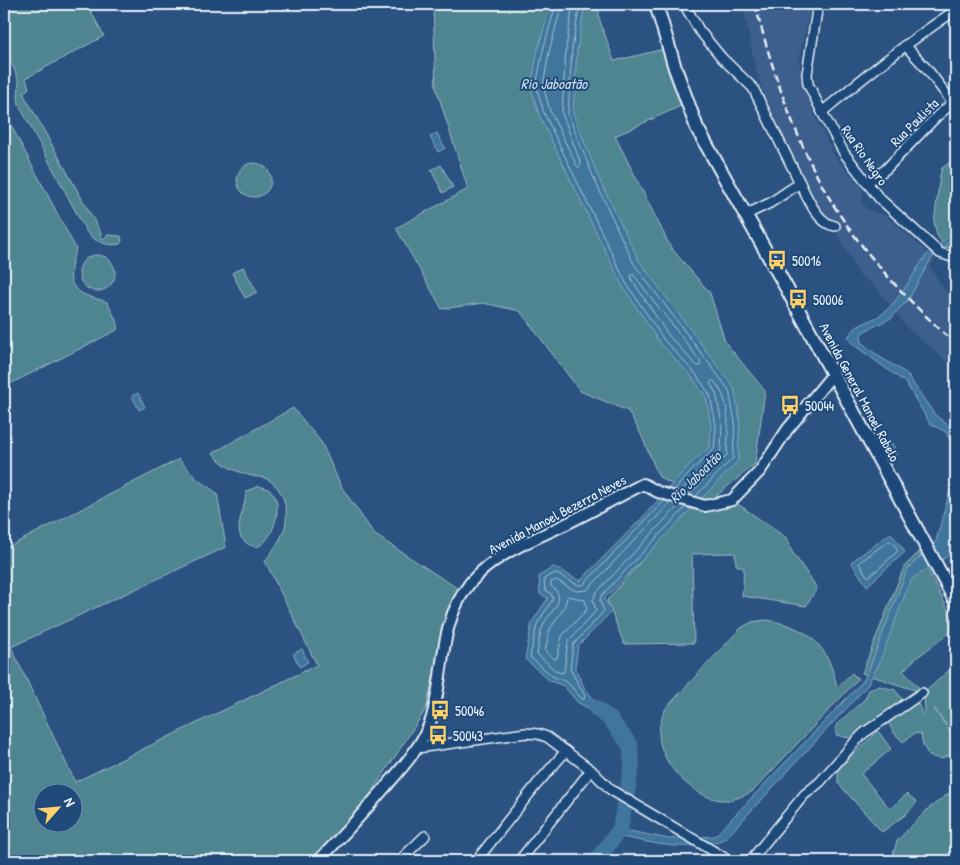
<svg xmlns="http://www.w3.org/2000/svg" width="960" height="865" viewBox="0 0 960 865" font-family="'Patrick Hand',sans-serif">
	<rect width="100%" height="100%" fill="#2c5282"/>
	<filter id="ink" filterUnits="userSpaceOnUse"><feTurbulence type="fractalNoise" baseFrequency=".02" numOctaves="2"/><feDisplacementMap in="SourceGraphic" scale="10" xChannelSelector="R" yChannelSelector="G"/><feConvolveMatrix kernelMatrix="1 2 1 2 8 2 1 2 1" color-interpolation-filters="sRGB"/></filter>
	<g filter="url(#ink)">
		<polygon fill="#3e5e8d" points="743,4 810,4 808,20 799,57 802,82 814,115 835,157 863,189 862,203 868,210 886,216 935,259 930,267 947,293 956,303 956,369 909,330 874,285 860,276 838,235 838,227 819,210 793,161 770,112 755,67"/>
		<g fill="#4f8491" stroke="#9cbac4" fill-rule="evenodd">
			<path d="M 4,4 L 87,4 L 104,36 L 26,78 L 29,88 L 23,93 L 101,233 L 101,237 L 104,239 L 107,235 L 121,236 L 122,241 L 120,244 C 108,247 92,241 86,231 L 19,105 L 18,97 L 19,81 L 4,45 Z"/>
			<polygon points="433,4 599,4 599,18 614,61 664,49 683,105 615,136 671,248 710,293 725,342 765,391 755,464 706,504 659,477 640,432 628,411 580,391 520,311 483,303 442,309 396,228 468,189 436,88"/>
			<path d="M 4,112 L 76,249 C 74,256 71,262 71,269 C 67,294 89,296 107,302 L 118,324 L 117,330 L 4,387 Z"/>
			<polygon points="956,158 956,248 955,249 945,247 937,235 934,223 940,175 942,168"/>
			<circle cx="254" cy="180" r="17"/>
			<polygon points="441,165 453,187 443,193 431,170"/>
			<circle cx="97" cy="273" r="18"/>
			<polygon points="243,267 257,292 245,298 232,273"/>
			<path d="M 293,408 L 321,442 L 342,488 L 375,535 L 457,588 L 441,642 L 426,709 L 345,833 L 308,861 L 4,861 L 4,549 L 179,459 L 198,480 L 217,493 L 226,547 L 11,647 L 75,782 L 317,665 L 265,561 C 271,553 278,544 282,535 C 291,517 286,489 267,479 C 263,477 257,477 252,476 C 237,472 222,466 213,453 ZM 42,792 L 72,792 L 72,822 L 42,822 Z"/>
			<path d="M 258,486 C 263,487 268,488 272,492 C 284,505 273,543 256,547 C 225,539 246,512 246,492 Z"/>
			<polygon points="732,500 788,539 791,550 817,588 806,606 742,596 744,568 736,565 735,553 692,554 694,643 624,644 607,600 682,515 698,505"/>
			<path d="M 919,552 L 956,626 L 956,628 L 915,659 L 903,671 L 924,693 L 956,664 L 956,738 L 934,708 L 956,742 L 956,751 L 941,759 L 929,756 L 923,745 L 921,734 L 915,733 L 903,742 L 894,733 L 888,722 L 895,706 L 886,715 L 854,739 L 836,735 L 836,725 L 865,699 L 869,690 L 880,686 L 895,690 L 902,699 L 898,703 L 909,697 C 918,700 920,707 922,715 L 925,712 L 924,693 L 862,673 L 904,567 Z"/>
			<path d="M 766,620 C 808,626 829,646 837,687 L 852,673 L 858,679 L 753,791 C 745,795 737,799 728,800 C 697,803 659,764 659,734 C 659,724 662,717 666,708 L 741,628 L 752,622 Z"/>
			<polygon points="878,731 891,749 861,774 890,809 907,794 917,802 905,815 882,832 838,783 838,769"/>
			<polygon points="956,788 956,861 889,861 893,855 897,841 928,809"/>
		</g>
		<g fill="#41769d" stroke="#84a7c1">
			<polygon points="551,4 585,4 577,50 573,113 599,179 639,261 734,388 740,421 738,461 604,599 612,611 578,646 575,668 585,689 614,723 577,702 564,686 550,681 525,659 532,622 548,598 540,594 539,576 554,567 580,581 643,517 691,463 710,447 711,426 706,397 692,377 660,343 622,285 539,115 531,87 538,49"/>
			<polygon points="437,133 445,148 438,152 430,137"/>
			<path d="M 956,175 L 956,235 L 931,259 L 908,300 L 894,314 L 893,317 L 863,332 L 861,335 L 862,343 L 880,357 L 906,373 L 935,415 L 954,430 L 956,436 L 956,460 L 955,451 L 946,432 L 930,424 L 906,383 L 854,345 L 848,338 C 853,324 871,322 882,314 C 902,298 911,276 926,256 C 933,247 946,242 952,232 C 958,222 953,205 953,194 C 953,187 954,182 956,175 Z"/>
			<polygon points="138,393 145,407 139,410 132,396"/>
			<polygon points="890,440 898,454 890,458 882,444"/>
			<path d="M 956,468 L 956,506 L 951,536 L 952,550 L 948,556 L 912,579 L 908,587 L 879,664 L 867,686 L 726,838 C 689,854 654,843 617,836 L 620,829 L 669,839 L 715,836 L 863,681 L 868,672 L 907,570 L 936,541 Z"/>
			<polygon points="891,533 905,552 867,586 851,562"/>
			<polygon points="302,649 308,662 300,667 293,654"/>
		</g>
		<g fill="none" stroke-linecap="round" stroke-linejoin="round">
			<g stroke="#a5c0d4" stroke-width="1">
				<polyline points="556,4 543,50 536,86 544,113 626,283 664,340 695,373 710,395 716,426 714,449 695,467 674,490"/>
				<polyline points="562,4 549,52 543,86 550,111 577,166 579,168 581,164 562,113 566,48 573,4"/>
				<polyline points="580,4 572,49 568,114 595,181 634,264 729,390 735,422 733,458 695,497"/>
				<polygon points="633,274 701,362 700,366 697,366 669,336 632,280 631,276"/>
				<path d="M 680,492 L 699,471 L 718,455 L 721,449 L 722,424 L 716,393 L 710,383 L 713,380 C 732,400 728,430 727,455 L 689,495"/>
				<polyline points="665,500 583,585 578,585 555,573 544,579 545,590 551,594 553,599 537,624 530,657 552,676 567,682 582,699 584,699 585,696 570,669 573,645 604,611 600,601 601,596 686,507"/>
				<path d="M 671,502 L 587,590 L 576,591 L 556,580 L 551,582 L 551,586 C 570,600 548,612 543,626 C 539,634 539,645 537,654 L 556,671 L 561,673 L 564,672 L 568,641 L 596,611 L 593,600 L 596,593 L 679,505"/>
				<path d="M 889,541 C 893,541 898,548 897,552 L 870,576 L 867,576 L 859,563 Z"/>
				<polygon points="569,596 585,600 587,609 562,636 557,658 554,659 545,651 550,629 564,608 567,598"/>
			</g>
			<polyline stroke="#41769d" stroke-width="16" points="596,861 620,829 632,765 630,745 610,719 596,708"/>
			<defs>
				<g id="minor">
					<polyline points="684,4 699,30 722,58 753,88 800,183"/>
					<polyline points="818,4 807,74 808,84 822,112 844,153 879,198 940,253 952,257 956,257"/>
					<polyline points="905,45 927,69 956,107"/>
					<path d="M 822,112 C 865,76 909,41 956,10"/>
					<polyline points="867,183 886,169 936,117 956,100"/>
					<path d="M 745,215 L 770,203 L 800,183 C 807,197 818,224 835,226"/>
					<polyline points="417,748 526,733 538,734 547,737 591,770 611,790 730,861"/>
					<polyline points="399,861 425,836"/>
					<polyline points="476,861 537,784 566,751"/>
					<polyline points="519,861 591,770"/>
					<polyline points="750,861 804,795 820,782 855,742 864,733 922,693"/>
				</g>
				<path id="tertiary" d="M 318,861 C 340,839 361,815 382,791 C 400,770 422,747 431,720 C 446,673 437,625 470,583 C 494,554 533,540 566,524 C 592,511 618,497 643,484 L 658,492 L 705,506 L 732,500 L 760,471 L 787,430 L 833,374"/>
				<polyline id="primary" points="656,4 675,68 697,128 787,289 956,602"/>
			</defs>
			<use href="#minor" stroke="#e8f1f8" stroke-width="12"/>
			<use href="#tertiary" stroke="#e8f1f8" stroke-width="14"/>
			<use href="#primary" stroke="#e8f1f8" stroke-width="16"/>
			<use href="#minor" stroke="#1f4a7a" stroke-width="9"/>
			<use href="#tertiary" stroke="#1f4a7a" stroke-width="10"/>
			<use href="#primary" stroke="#1f4a7a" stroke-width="12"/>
			<path stroke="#e8f1f8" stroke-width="2.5" stroke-dasharray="8 4" stroke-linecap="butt" d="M 755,4 C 770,62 788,118 815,172 C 848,238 901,295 956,344"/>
		</g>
	</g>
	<defs>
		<symbol id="bus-bare" viewBox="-9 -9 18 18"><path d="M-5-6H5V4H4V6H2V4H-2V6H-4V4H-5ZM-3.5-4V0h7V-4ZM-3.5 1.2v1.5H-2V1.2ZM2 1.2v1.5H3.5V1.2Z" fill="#ffd166" stroke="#1f4a7a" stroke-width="2.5" paint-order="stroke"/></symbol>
	</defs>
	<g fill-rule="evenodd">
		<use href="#bus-bare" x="763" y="246" width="28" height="28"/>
		<use href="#bus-bare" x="784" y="285" width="28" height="28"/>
		<use href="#bus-bare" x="776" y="391" width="28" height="28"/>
		<use href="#bus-bare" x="426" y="696" width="28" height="28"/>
		<use href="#bus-bare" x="424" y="721" width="28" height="28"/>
	</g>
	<g text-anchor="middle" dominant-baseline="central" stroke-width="4" stroke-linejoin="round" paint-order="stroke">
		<g font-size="14" fill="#e8f1f8" stroke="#1f4a7a">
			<text transform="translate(914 122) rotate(-45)">Rua Paulista</text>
			<text transform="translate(865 155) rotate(55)">Rua Rio Negro</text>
			<text transform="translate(860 392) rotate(62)">Avenida General Manoel Rabelo</text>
			<text transform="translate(557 514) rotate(-28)">Avenida Manoel Bezerra Neves</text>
		</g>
		<g font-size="14" fill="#e8f1f8" stroke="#1f4a7a" text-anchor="start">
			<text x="792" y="260">50016</text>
			<text x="813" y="299">50006</text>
			<text x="805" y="405">50044</text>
			<text x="455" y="710">50046</text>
			<text x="453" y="735">50043</text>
		</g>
		<g font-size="15" font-style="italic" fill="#cfdfea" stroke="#1f4a7a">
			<text x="554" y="83">Rio Jaboatão</text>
			<text transform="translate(695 477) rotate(-45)">Rio Jaboatão</text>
		</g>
	</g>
	<rect width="960" height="865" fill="none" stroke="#1f4a7a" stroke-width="20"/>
	<rect x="10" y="10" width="940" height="845" fill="none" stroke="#e8f1f8" stroke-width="2" filter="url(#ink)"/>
	<g transform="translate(58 808) rotate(63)"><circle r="24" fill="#1f4a7a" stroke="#6f8dac"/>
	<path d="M0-4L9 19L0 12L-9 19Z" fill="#ffd166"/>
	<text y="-8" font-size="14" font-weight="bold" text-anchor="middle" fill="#e8f1f8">N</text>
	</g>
</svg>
